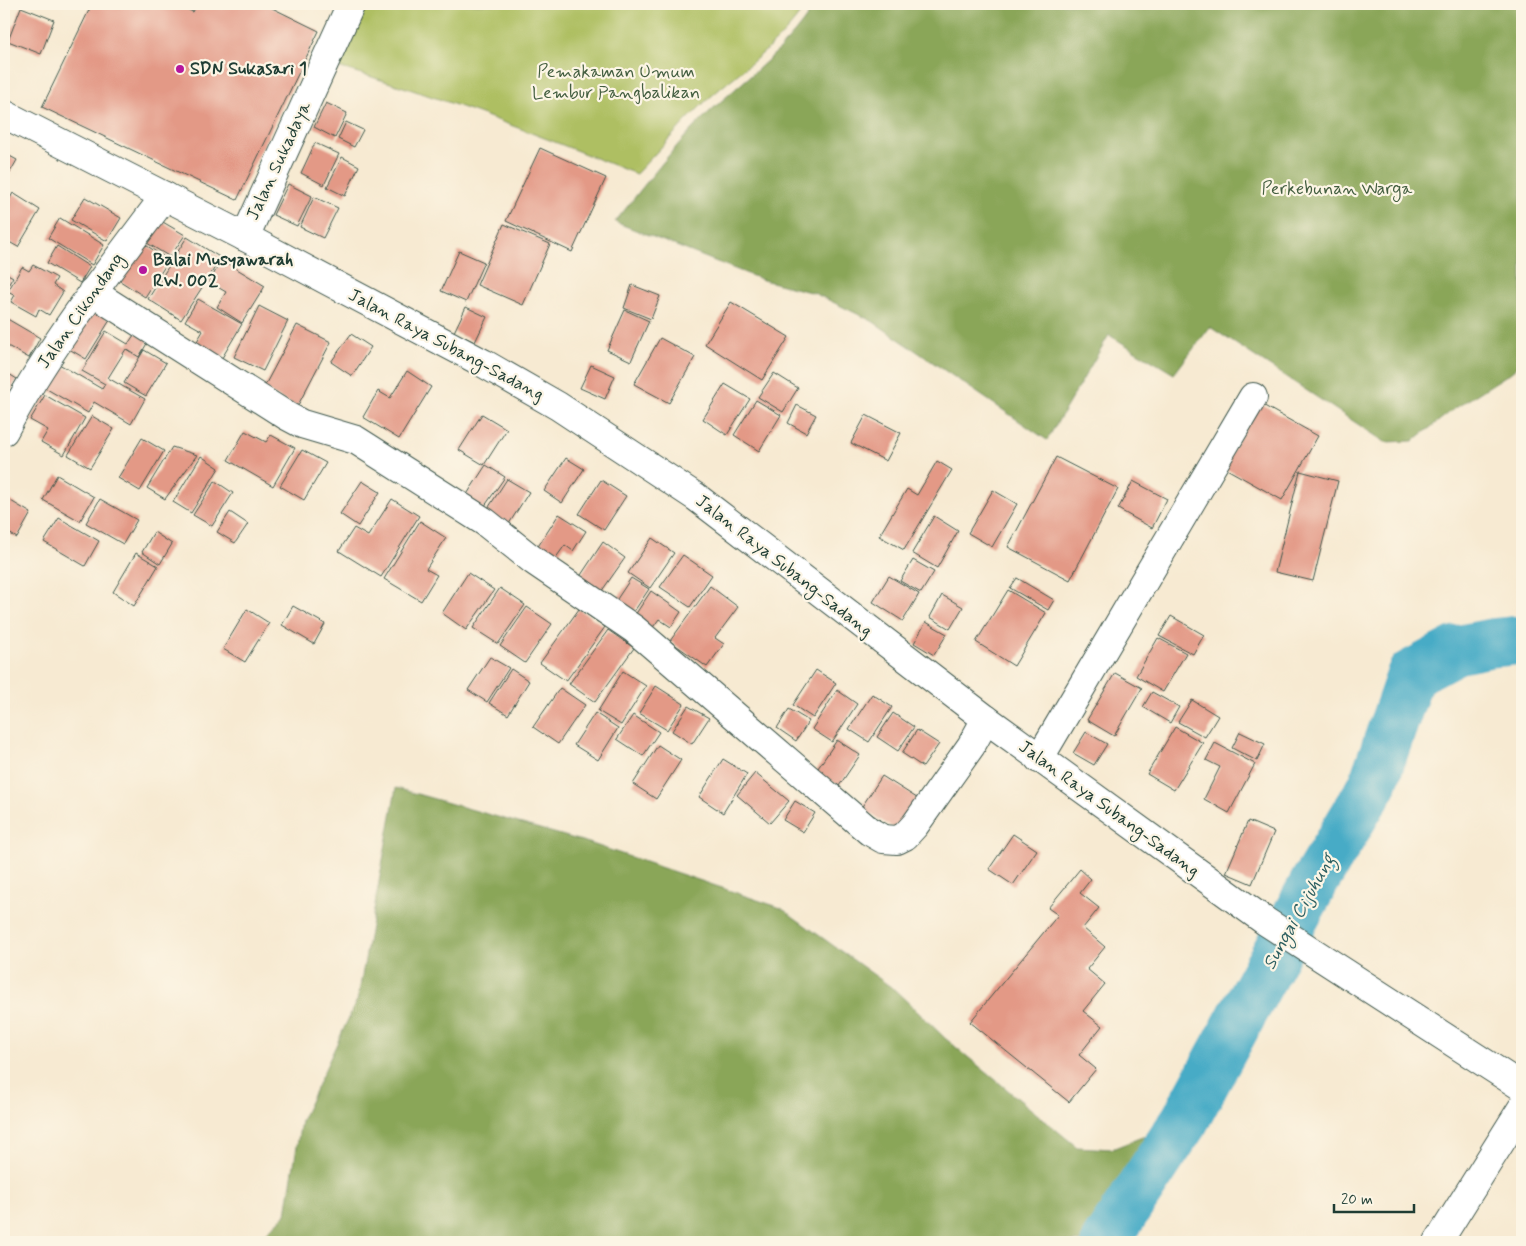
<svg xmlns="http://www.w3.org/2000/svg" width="1526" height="1246" viewBox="0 0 1526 1246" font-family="Mynerve,sans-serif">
	<rect width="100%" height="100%" fill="#fcf5e5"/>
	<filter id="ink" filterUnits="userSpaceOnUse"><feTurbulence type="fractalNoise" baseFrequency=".02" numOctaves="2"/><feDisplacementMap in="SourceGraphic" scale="10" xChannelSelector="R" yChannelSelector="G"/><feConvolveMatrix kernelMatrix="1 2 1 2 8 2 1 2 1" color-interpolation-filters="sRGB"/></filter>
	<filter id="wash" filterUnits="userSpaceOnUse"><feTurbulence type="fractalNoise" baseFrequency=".0096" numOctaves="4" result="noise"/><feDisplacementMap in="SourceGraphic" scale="20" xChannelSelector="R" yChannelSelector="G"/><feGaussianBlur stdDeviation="1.12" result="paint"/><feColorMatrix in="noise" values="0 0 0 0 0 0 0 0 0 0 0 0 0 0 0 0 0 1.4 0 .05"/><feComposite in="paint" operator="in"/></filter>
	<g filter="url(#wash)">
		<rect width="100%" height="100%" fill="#f7ead2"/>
		<path fill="#aebf62" stroke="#667e4b" d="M 359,4 L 806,4 C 786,41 736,73 705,102 C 681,125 659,150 636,174 C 535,134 435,94 331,65 Z"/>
		<g fill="#8aa658" stroke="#547246">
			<path d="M 815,4 L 1522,4 L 1522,363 L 1510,373 L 1454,409 L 1413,441 L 1385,442 L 1210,327 L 1174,374 L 1109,335 L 1047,440 L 872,321 L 814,293 L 763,280 L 615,222 C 640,191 665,158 693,128 C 732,87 786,54 815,4 Z"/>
			<polygon points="396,788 589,843 781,908 895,990 946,1039 1077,1147 1112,1149 1185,1120 1105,1242 257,1242 286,1214 301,1121 358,998"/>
		</g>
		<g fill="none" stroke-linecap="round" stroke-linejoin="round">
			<polyline stroke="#46abc6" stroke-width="49" points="1105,1242 1185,1120 1315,881 1372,786 1411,674 1456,650 1491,643 1522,640"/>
		</g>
		<g id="blocks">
			<g fill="#e39986">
				<polygon points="92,4 175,4 193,12 197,4 264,4 319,31 237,200 42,107"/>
				<polygon points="21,7 54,20 41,54 8,41"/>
				<polygon points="326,103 347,113 335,138 314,127"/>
				<polygon points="346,122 363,130 354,147 338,139"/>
				<polygon points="315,143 339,154 324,185 301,173"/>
				<polygon points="540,148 606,178 572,252 506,221"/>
				<polygon points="4,153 17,160 4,183"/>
				<polygon points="342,157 359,166 345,196 327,187"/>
				<polygon points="288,184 312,196 297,226 273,215"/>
				<polygon points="13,193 40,210 18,247 4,239 4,209"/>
				<polygon points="85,197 121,218 107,241 71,220"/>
				<polygon points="314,197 338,208 323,238 300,227"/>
				<polygon points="60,218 104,245 92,265 48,238"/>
				<polygon points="156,218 185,235 170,257 142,240"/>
				<polygon points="504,224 550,244 523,305 477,285"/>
				<polygon points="187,237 221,258 181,320 148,299"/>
				<polygon points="141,242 169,260 145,297 117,279"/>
				<polygon points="57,246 90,267 80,283 47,263"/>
				<polygon points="459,251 484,262 466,302 441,291"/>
				<polygon points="222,260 265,286 242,323 217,307 226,292 209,282"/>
				<polygon points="33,265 57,278 53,285 63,292 49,315 39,309 36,316 11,302 15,295 8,291 22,267 29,271"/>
				<polygon points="4,272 13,277 4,292"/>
				<polygon points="632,285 660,296 651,319 624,308"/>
				<polygon points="198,299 242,324 219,363 193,348 203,331 185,321"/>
				<polygon points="731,302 789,337 762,380 705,344"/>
				<polygon points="259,306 288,321 263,371 234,357"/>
				<polygon points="88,307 110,320 86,359 64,346"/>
				<polygon points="466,307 487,317 475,342 454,332"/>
				<polygon points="625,310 649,321 631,361 607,350"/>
				<polygon points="4,317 40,338 29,358 4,344"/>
				<polygon points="297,325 331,342 297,407 263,389"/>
				<polygon points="106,331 128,344 136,332 149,340 139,357 126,349 108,378 145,399 131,424 94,402 88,413 45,388 59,364 102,389 105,384 82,371"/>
				<polygon points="351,334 371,347 352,376 331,362"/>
				<polygon points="660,338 695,357 669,403 634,384"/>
				<polygon points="144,350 166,363 146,396 124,383"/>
				<polygon points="591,365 615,376 605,399 580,388"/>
				<polygon points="4,371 17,379 4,402"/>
				<polygon points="407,371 431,387 399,439 363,417 378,391 390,398"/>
				<polygon points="774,373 798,388 783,412 758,397"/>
				<polygon points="725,384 750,399 727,435 703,419"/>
				<polygon points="45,395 85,418 64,455 41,442 48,430 30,420"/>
				<polygon points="756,400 781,415 759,451 734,435"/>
				<polygon points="1259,403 1318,436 1282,500 1223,467"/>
				<polygon points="797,405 816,415 806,433 788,423"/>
				<polygon points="482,414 507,429 484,465 459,450"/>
				<polygon points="866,415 901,433 886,461 851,443"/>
				<polygon points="92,416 114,429 90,468 68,455"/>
				<polygon points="245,431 266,442 271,435 295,448 273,486 228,460"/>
				<polygon points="142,438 164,451 140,491 118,478"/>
				<polygon points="172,447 197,455 165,499 147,488"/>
				<polygon points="302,450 326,463 304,500 280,486"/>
				<polygon points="201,456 219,468 191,513 173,502"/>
				<polygon points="1056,457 1118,489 1070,580 1008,547"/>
				<polygon points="566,458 584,469 562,503 544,491"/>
				<polygon points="937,461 952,470 904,550 879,536 907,489 917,495"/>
				<polygon points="486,465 505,477 482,510 464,499"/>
				<polygon points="1300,471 1338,481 1313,581 1275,572"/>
				<polygon points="57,475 94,497 80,521 43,500"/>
				<polygon points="507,479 529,492 507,527 485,513"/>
				<polygon points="601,480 626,496 604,530 579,514"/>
				<polygon points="215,481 233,493 212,526 193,515"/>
				<polygon points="362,481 380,492 358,526 340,514"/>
				<polygon points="1133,481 1167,499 1152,528 1118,509"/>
				<polygon points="993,490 1017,504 992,547 968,533"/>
				<polygon points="4,497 31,513 17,538 4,530"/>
				<polygon points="100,499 137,520 123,544 86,523"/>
				<polygon points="392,499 419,516 381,577 339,551 354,528 368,536"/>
				<polygon points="230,512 248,524 235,543 217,532"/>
				<polygon points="559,514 586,531 573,551 565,545 555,559 537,548"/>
				<polygon points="934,516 958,531 937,568 912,553"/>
				<polygon points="59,518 99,541 85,566 44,542"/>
				<polygon points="420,521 446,538 426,569 437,575 421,601 384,579"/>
				<polygon points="154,532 172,544 160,564 142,552"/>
				<polygon points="652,538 674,553 650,588 628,573"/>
				<polygon points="603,542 625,558 601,592 579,578"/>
				<polygon points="136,553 158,566 134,606 113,592"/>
				<polygon points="683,555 712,575 690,607 660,587"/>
				<polygon points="913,560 934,572 921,593 900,581"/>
				<polygon points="468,573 494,590 466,630 442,613"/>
				<polygon points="889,576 919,594 903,621 873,602"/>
				<polygon points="631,578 649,589 631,616 613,605"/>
				<polygon points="1017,578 1054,600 1048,610 1010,588"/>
				<polygon points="710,586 738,607 715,638 724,644 707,667 670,641"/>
				<polygon points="500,588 525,605 498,644 473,628"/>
				<polygon points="1008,590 1046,613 1014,666 976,642"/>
				<polygon points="651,591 681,612 671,627 659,619 651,630 633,618"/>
				<polygon points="942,595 963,607 950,629 930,617"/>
				<polygon points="293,606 325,624 314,644 282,625"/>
				<polygon points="527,607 552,624 525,663 500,646"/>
				<polygon points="247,609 269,623 245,662 223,649"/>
				<polygon points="579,609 605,627 566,681 540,663"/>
				<polygon points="1171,616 1204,635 1193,654 1159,636"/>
				<polygon points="926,622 947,634 934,655 914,643"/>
				<polygon points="608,630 634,648 595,702 569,684"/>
				<polygon points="1158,638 1186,653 1163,692 1136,676"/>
				<polygon points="490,657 509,668 487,702 468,690"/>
				<polygon points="511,669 529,681 508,715 489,703"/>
				<polygon points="816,670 836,683 813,718 793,705"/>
				<polygon points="623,671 646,686 621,725 598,711"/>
				<polygon points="1115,673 1142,688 1114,736 1087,720"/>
				<polygon points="656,686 684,704 667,730 639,713"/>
				<polygon points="560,688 585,705 558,744 533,727"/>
				<polygon points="837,690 857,704 832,742 812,729"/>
				<polygon points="1152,692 1179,707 1170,723 1143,707"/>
				<polygon points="872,694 892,707 869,742 849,729"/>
				<polygon points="1192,700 1218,716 1205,737 1178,722"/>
				<polygon points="688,706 709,718 692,744 672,731"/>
				<polygon points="789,709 809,721 796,741 777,728"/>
				<polygon points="595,713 618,728 598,760 574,745"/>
				<polygon points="893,713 914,727 898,751 877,737"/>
				<polygon points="633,715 659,732 643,756 617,739"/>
				<polygon points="1175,727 1203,743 1174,790 1147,774"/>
				<polygon points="917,730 939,744 923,767 902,753"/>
				<polygon points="1086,732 1107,744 1094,765 1073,753"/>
				<polygon points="1240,732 1265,744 1257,761 1232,748"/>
				<polygon points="837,740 860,755 839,786 816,771"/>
				<polygon points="1215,743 1255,764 1229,813 1204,799 1220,767 1206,760"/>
				<polygon points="658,745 681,760 656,799 633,784"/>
				<polygon points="723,759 747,774 723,813 699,797"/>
				<polygon points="755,773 789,801 770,823 737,795"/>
				<polygon points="882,776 920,800 900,832 861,808"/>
				<polygon points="795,801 815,813 803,832 783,820"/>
				<polygon points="1248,821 1274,832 1252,884 1226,873"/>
				<polygon points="1013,834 1037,850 1013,885 989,869"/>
				<polygon points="1080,869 1091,879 1080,893 1099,908 1083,928 1105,947 1087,969 1105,984 1083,1011 1102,1026 1079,1055 1096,1069 1069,1102 970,1022 1058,915 1048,908"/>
			</g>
		</g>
	</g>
	<g filter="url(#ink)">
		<use href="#blocks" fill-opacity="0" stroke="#3f574c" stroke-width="1"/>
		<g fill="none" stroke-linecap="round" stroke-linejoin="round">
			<defs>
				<g id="street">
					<polyline points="245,237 351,4"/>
					<polyline points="92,292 287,416 302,424 356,440 485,522 534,561 634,629 869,831 883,839 897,840 905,836 915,825 971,746 986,719"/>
					<path d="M 4,431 C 49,346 108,272 165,196"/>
					<polyline points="1039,759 1253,397"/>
					<polyline points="1438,1242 1522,1108"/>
				</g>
				<polyline id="primary" points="4,114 245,237 483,363 558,406 696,497 986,719 1265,921 1522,1087"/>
			</defs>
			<use href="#street" stroke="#3f574c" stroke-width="30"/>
			<use href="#primary" stroke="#3f574c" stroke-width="30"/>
			<use href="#street" stroke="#fff" stroke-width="28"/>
			<use href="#primary" stroke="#fff" stroke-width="28"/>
		</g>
	</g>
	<g fill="#b5179e" stroke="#fcf5e5" stroke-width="2">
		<circle cx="180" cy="69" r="5"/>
		<circle cx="143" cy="270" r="5"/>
	</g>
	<g text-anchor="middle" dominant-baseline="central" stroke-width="4.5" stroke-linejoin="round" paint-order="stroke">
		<g font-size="18" font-weight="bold" fill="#1f3d34" stroke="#fcf5e5" text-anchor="start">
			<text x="190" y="69">SDN Sukasari 1</text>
			<text x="153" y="260">Balai Musyawarah<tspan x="153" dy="21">RW. 002</tspan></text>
		</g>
		<g font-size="18" fill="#435e40" stroke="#fcf5e5">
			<text x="616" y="72">Pemakaman Umum<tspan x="616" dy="21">Lembur Pangbalikan</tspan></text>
			<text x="1337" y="189">Perkebunan Warga</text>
		</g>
		<g font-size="18" fill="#1f3d34" stroke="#fcf5e5">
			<text transform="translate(279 161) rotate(-65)">Jalan Sukadaya</text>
			<text transform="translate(81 311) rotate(-55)">Jalan Cikondang</text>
			<text transform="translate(446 345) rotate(28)">Jalan Raya Subang-Sadang</text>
			<text transform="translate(784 566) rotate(38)">Jalan Raya Subang-Sadang</text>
			<text transform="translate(1109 809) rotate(36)">Jalan Raya Subang-Sadang</text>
		</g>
		<g font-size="19" font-style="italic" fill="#2b5e60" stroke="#fcf5e5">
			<text transform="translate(1299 912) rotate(-61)">Sungai Cijuhung</text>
		</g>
	</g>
	<rect width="1526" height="1246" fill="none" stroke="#fcf5e5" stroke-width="20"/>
	<path d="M1334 1204v8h80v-8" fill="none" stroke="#1f3d34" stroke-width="2.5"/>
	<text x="1341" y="1204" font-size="15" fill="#1f3d34" stroke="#fcf5e5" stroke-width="4" paint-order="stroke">20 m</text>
</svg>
